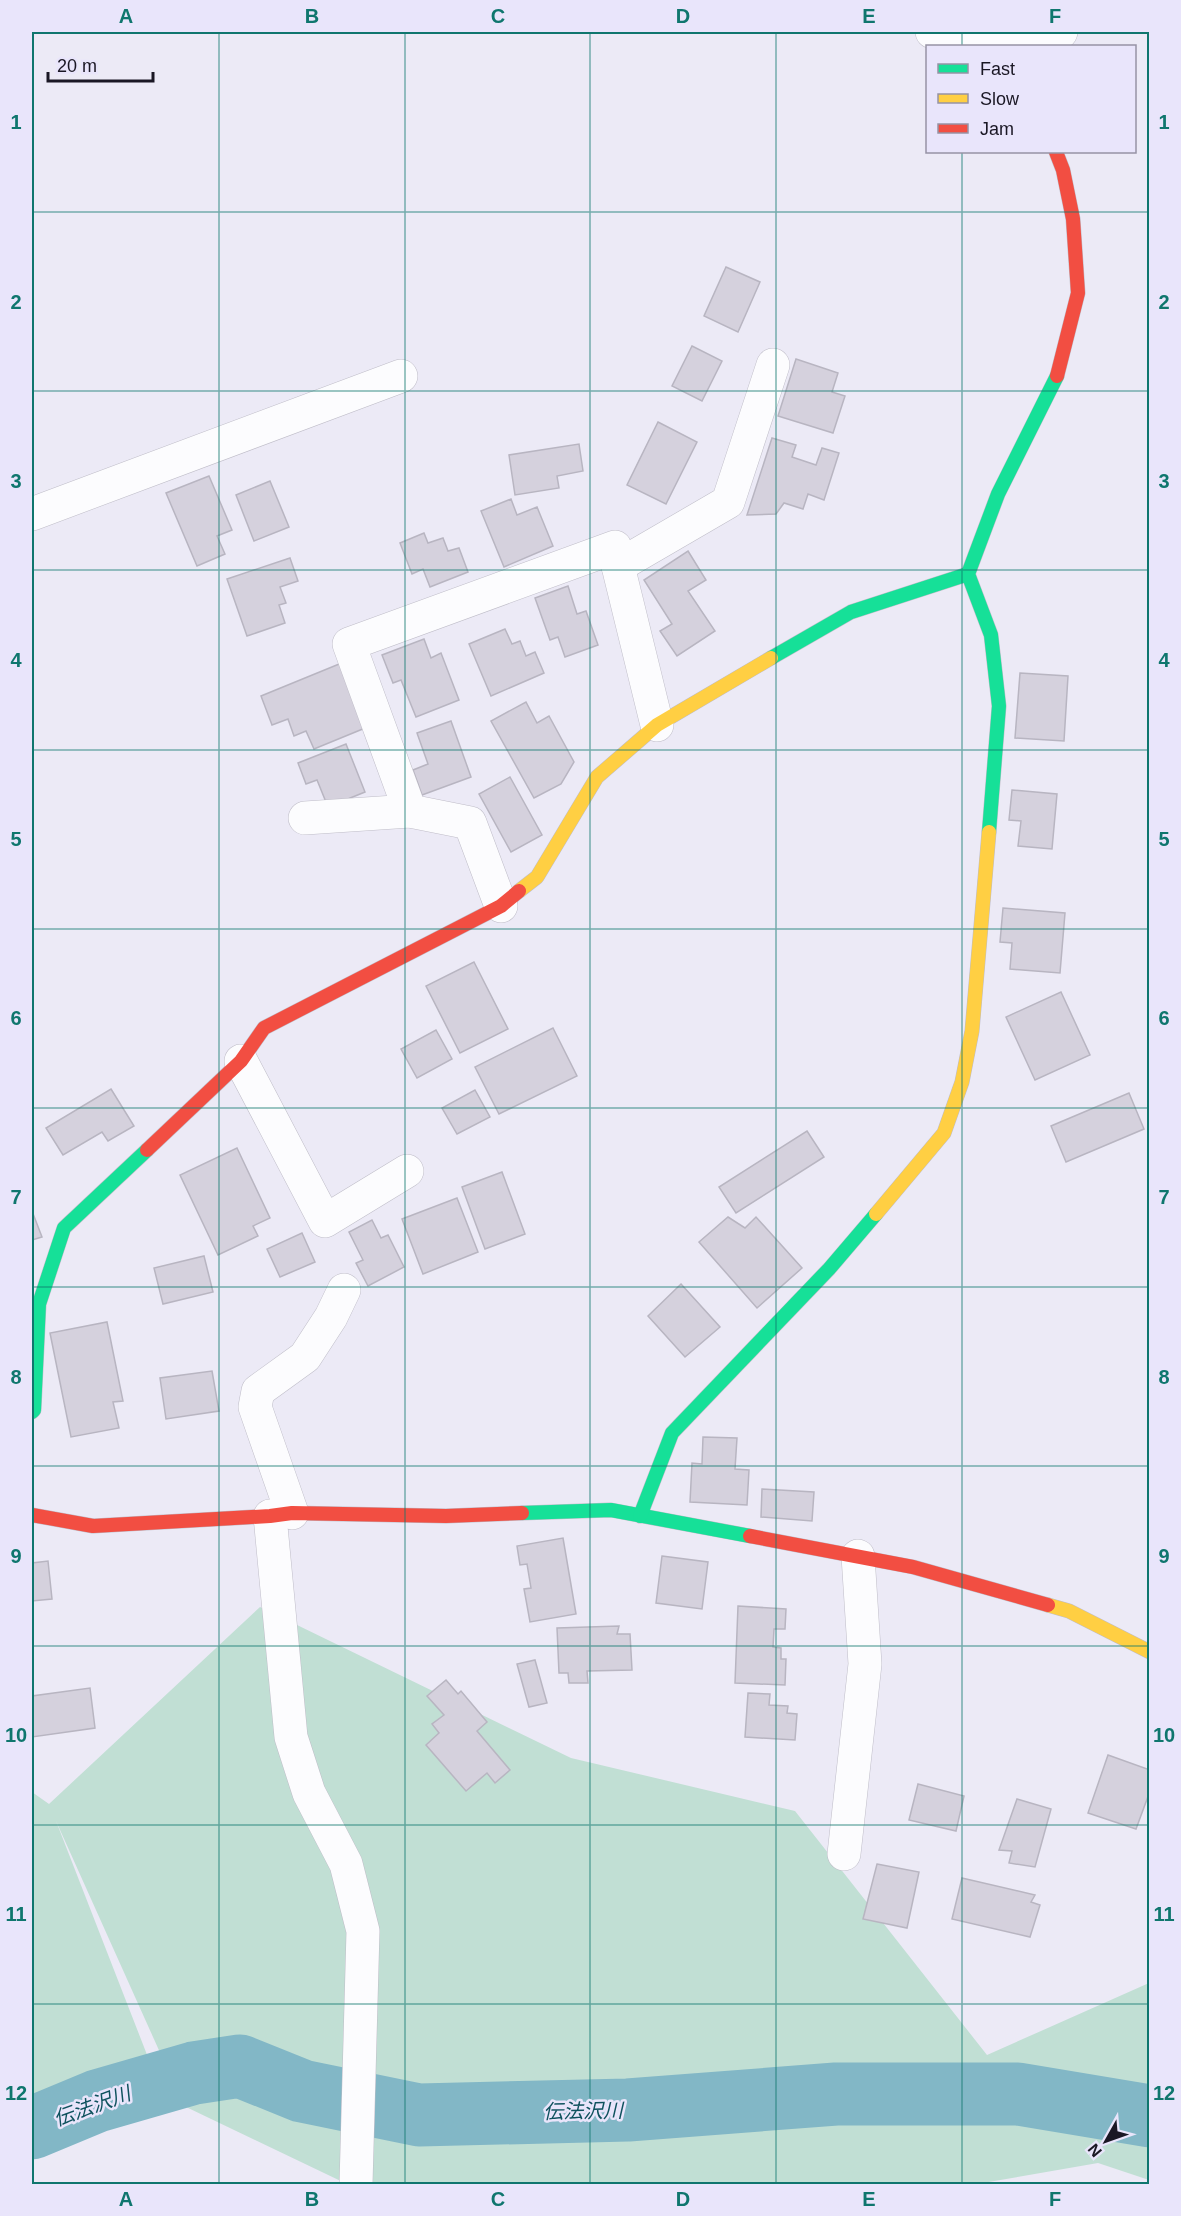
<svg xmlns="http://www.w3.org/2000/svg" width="1181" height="2216" viewBox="0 0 1181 2216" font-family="Helvetica,'Noto Sans JP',sans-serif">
	<rect width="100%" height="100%" fill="#eceaf6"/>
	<polygon fill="#c1dfd4" points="260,1607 571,1758 795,1811 987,2055 1149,1983 1149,2180 1098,2163 977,2184 347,2184 184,2106 56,1821 158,2083 32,2128 32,1792 49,1804"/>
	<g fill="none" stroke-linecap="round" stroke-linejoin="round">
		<polyline stroke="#82b7c6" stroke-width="63" points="32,2128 97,2101 194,2073 240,2066 302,2091 419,2115 628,2110 836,2094 1018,2094 1150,2116"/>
	</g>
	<g fill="#d5d1dd" stroke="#b8b5c1" stroke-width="1.5">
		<polygon points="726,267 760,282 738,332 704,316"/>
		<polygon points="692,346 722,361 702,401 672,386"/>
		<polygon points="796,359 838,373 832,392 845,396 833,433 778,416"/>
		<polygon points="658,422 697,442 666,504 627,485"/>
		<polygon points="772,438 796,445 792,457 816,465 822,448 839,453 824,500 808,494 803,509 784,503 776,514 747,515"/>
		<polygon points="579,444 583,471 557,476 559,488 515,495 509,455"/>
		<polygon points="209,476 232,530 217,536 225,554 197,566 166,493"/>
		<polygon points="270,481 289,527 254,541 236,495"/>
		<polygon points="511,499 517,515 537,507 553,546 504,567 481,511"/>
		<polygon points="424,533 428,543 443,538 448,551 459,548 468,572 430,587 423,569 412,574 400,543"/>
		<polygon points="688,551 706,580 688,591 715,631 677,656 660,631 672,624 644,580"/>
		<polygon points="290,558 298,581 280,587 286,603 279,605 285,623 247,636 227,579"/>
		<polygon points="568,586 577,614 586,611 598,645 565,657 558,637 550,640 535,598"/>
		<polygon points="505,629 512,644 520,641 526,656 535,652 544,673 491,696 469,644"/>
		<polygon points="424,639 431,658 441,653 459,700 416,717 401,680 393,683 382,655"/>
		<polygon points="344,662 370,726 314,749 306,731 294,736 288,719 272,725 261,696"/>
		<polygon points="1020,673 1068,676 1064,741 1015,738"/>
		<polygon points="526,702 537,723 549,716 574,762 561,784 534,798 491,721"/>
		<polygon points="451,721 471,777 422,795 413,770 428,764 417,733"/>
		<polygon points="346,744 365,792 328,807 317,780 306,784 298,763"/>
		<polygon points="510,777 542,835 511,852 479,794"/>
		<polygon points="1012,790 1057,794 1052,849 1018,846 1021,821 1009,820"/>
		<polygon points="1003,908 1065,913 1060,973 1010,969 1012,943 1000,942"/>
		<polygon points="474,962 508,1029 460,1053 426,986"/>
		<polygon points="1061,992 1090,1055 1035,1080 1006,1017"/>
		<polygon points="553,1028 577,1076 499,1114 475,1067"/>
		<polygon points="436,1030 452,1059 417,1078 401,1049"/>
		<polygon points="111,1089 134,1126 108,1141 102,1132 63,1155 46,1128"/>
		<polygon points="475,1090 490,1117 457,1134 442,1108"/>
		<polygon points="1129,1093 1144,1129 1066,1162 1051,1126"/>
		<polygon points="807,1131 824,1157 736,1213 719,1187"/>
		<polygon points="237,1148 270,1218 253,1226 258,1236 218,1255 180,1175"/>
		<polygon points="502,1172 525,1234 485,1249 462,1187"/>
		<polygon points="457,1198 478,1252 423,1274 402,1219"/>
		<polygon points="32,1211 42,1237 32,1240"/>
		<polygon points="728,1217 745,1228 756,1217 802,1268 757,1308 699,1242"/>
		<polygon points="372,1220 381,1238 388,1235 404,1267 368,1286 356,1263 363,1260 349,1232"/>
		<polygon points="302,1233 315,1262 280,1277 267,1249"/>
		<polygon points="204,1256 213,1292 163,1304 154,1268"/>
		<polygon points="681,1284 720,1327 685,1357 648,1316"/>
		<polygon points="107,1322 123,1401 113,1402 119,1428 71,1437 50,1333"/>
		<polygon points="212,1371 219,1411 166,1419 160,1378"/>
		<polygon points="703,1437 737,1438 735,1469 749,1470 747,1505 690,1502 692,1463 702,1464"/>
		<polygon points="762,1489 814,1492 812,1521 761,1517"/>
		<polygon points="563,1538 576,1614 530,1622 524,1589 531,1588 527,1564 520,1565 517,1546"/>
		<polygon points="662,1556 708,1562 702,1609 656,1603"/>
		<polygon points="48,1561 52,1599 32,1601 32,1563"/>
		<polygon points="738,1606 786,1609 785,1629 774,1629 773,1647 781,1648 781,1659 786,1659 785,1685 735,1683"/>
		<polygon points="619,1626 617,1634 630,1634 632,1670 587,1671 588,1683 569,1683 568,1673 559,1673 557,1628"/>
		<polygon points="535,1660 547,1703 529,1707 517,1664"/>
		<polygon points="446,1680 458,1694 461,1691 487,1722 477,1731 510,1770 495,1783 487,1773 466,1791 426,1745 439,1733 432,1724 444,1715 427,1696"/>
		<polygon points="90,1688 95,1728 32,1737 32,1696"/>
		<polygon points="748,1693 770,1694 769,1705 788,1706 787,1713 797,1714 795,1740 745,1737"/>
		<polygon points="1108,1755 1150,1770 1150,1791 1136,1829 1088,1813"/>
		<polygon points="918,1784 964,1796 956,1831 909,1820"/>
		<polygon points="1017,1799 1051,1809 1035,1867 1009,1863 1012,1851 999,1850"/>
		<polygon points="877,1864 919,1872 907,1928 863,1919"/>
		<polygon points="962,1878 1035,1895 1031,1902 1040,1905 1030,1937 952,1919"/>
	</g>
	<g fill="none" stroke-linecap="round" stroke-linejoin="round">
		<defs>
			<g id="street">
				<polyline points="932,32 941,36 1015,42 1061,32"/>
				<polyline points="32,514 401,376"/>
				<polyline points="618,566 657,725"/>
				<polyline points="305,818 410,811"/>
				<polyline points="501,906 470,823 410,811 349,644 615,547 618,566 728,502 773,365"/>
				<polyline points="241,1061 325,1221 407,1171"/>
				<polyline points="292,1513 255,1407 258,1391 305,1357 331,1317 344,1290"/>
				<polyline points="270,1516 291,1737 309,1793 346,1864 363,1931 356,2184"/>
				<polyline points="844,1854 865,1664 858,1556"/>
			</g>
			<g id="fast">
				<polyline points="771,658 851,612 968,574"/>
				<polyline points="989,832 999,706 991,635 968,574 998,494 1057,376"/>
				<polyline points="32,1412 34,1410 39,1304 64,1228 147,1150"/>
				<polyline points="522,1513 611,1510 750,1536"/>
				<polyline points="640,1516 672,1433 829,1269 876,1214"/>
			</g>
			<g id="slow">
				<polyline points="519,891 537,877 597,777 657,725 771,658"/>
				<polyline points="876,1214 944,1133 962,1082 972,1031 989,832"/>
				<polyline points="1048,1605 1069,1611 1150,1652"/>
			</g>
			<g id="jam">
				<polyline points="1056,152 1063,170 1073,219 1078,293 1057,376"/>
				<polyline points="147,1150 241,1061 264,1028 501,906 519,891"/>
				<polyline points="32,1515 93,1526 270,1516 292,1513 446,1516 522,1513"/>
				<polyline points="750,1536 913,1567 1048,1605"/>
			</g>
		</defs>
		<use href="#street" stroke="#bfbdc8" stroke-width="34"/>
		<use href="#fast" stroke="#bfbdc8" stroke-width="15"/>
		<use href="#slow" stroke="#bfbdc8" stroke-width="15"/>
		<use href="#jam" stroke="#bfbdc8" stroke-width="15"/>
		<use href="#street" stroke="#fcfcfe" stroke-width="33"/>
		<use href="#fast" stroke="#16e098" stroke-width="14"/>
		<use href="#slow" stroke="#ffcf43" stroke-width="14"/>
		<use href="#jam" stroke="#f24e42" stroke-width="14"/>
	</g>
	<path fill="none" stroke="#0f766e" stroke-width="1.5" stroke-opacity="0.55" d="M 219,32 L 219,2184M 405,32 L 405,2184M 590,32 L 590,2184M 776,32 L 776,2184M 962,32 L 962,46M 962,152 L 962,2184M 32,212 L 1150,212M 32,391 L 1150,391M 32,570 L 1150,570M 32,750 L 1150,750M 32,929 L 1150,929M 32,1108 L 1150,1108M 32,1287 L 1150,1287M 32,1466 L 1150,1466M 32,1646 L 1150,1646M 32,1825 L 1150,1825M 32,2004 L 1150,2004"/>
	<g text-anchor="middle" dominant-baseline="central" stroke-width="5" stroke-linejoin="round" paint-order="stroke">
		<g font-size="20" font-style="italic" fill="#0f525e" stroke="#e9e5fb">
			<text transform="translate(92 2106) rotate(-20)">伝法沢川</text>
			<text transform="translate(583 2111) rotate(-1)">伝法沢川</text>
		</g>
	</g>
	<rect width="1181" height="2216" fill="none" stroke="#e9e5fb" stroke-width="66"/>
	<rect x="926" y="45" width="210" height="108" fill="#e9e5fb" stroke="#9693a5" stroke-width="1.5"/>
	<rect x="938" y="64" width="30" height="9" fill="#16e098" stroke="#9693a5" stroke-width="1.5"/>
	<text x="980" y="75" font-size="18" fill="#1a1724">Fast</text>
	<rect x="938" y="94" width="30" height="9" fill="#ffcf43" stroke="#9693a5" stroke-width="1.5"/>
	<text x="980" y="105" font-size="18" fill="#1a1724">Slow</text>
	<rect x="938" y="124" width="30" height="9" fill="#f24e42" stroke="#9693a5" stroke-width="1.5"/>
	<text x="980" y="135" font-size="18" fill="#1a1724">Jam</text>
	<g transform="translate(1106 2141) rotate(230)" stroke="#e9e5fb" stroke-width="4.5" paint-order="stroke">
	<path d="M0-4.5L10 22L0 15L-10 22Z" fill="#1a1724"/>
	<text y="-9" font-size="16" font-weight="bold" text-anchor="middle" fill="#1a1724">N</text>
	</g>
	<path d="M48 72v9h105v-9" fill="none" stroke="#1a1724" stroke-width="3"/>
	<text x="57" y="72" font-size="18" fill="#1a1724" stroke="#e9e5fb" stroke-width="4.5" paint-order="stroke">20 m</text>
	<rect x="33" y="33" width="1115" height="2150" fill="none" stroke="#0f766e" stroke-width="2"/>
	<g font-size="20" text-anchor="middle" font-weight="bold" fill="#0f766e">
		<text x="126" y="23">A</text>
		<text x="312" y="23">B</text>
		<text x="498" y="23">C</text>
		<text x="683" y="23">D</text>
		<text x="869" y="23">E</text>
		<text x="1055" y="23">F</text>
		<text x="16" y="129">1</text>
		<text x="1164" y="129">1</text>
		<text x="16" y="309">2</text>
		<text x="1164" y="309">2</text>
		<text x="16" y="488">3</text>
		<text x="1164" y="488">3</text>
		<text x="16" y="667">4</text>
		<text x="1164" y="667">4</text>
		<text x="16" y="846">5</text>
		<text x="1164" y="846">5</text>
		<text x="16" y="1025">6</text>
		<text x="1164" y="1025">6</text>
		<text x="16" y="1204">7</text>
		<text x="1164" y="1204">7</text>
		<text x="16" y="1384">8</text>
		<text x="1164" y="1384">8</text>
		<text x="16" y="1563">9</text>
		<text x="1164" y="1563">9</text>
		<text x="16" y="1742">10</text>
		<text x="1164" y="1742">10</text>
		<text x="16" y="1921">11</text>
		<text x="1164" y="1921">11</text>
		<text x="16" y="2100">12</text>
		<text x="1164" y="2100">12</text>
		<text x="126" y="2206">A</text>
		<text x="312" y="2206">B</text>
		<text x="498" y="2206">C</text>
		<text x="683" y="2206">D</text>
		<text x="869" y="2206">E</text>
		<text x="1055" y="2206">F</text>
	</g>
</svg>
